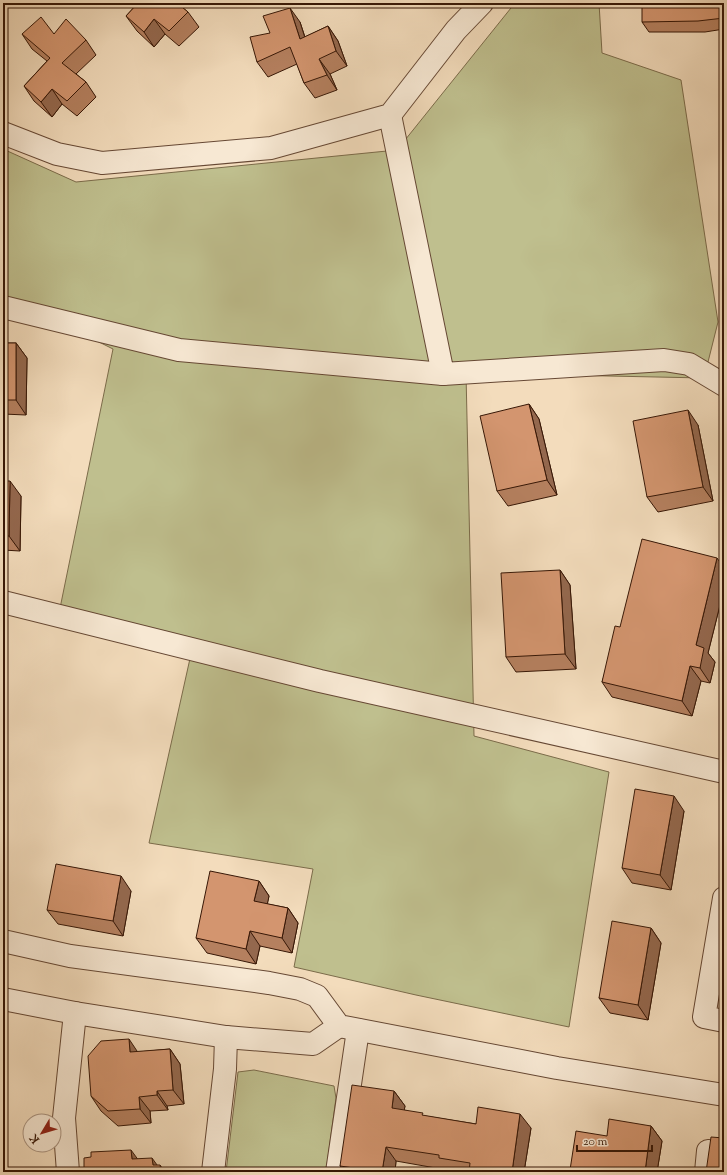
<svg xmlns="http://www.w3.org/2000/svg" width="727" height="1175" viewBox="0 0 727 1175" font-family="'Sorts Mill Goudy',serif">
	<rect width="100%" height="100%" fill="#f3dcbc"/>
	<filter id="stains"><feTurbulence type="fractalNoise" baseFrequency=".005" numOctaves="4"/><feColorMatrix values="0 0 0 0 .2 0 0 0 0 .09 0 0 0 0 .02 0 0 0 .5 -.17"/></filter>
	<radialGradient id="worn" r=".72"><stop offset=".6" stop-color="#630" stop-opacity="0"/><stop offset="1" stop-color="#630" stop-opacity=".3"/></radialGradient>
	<g fill="#bfbf8e" stroke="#7b6b4a">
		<polygon points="515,3 599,3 602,53 681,80 718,322 704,378 466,373 474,736 609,772 569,1027 416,995 294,967 313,869 149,843 191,654 58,618 113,349 3,294 3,149 76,182 397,150"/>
		<polygon points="254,1070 334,1086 336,1098 326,1172 226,1172 238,1072"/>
	</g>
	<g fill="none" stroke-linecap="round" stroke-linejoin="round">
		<defs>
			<g id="minor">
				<polyline points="390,115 443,374 664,360 689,364 724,385"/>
				<polyline points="3,133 57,154 102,163 271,148 390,115 456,30 482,3"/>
				<polyline points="3,307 179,350 443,374"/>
				<polyline points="3,602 320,681 724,772"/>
				<polyline points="724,898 704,1017 724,1021"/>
				<polyline points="3,941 70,956 269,983 300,989 317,996 339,1026 557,1068 724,1095"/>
				<polyline points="3,999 75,1013 226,1037 313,1044 339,1026"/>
				<polyline points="68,1172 64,1118 75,1013"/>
				<polyline points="213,1172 225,1069 226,1037"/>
				<polyline points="337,1172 358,1030"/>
				<polyline points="706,1172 708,1151"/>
			</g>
		</defs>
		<use href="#minor" stroke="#664834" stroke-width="24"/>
		<use href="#minor" stroke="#f7e8d3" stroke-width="22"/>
	</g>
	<g fill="#b5805f" stroke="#371706">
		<polygon points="138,3 179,3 178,4 188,12 199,27 179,46 165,34 154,47 137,31 126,16"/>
		<polygon points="724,3 724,29 705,32 649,32 642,22"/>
		<polygon points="300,22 305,37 328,26 338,41 347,66 330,74 337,90 315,98 304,83 297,64 268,77 257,62 270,33"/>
		<polygon points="22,34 54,34 86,40 96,55 76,74 86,82 96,97 77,116 62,104 52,117 34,101 24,86 47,61 32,49"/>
		<polygon points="3,343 16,343 27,358 26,415 3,414"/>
		<polygon points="529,404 539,419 557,495 508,506 497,491"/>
		<polygon points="698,425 713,501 658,512 647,497"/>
		<polygon points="3,481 21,496 20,551 3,550"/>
		<polygon points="724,568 724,589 708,653 715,662 710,683 701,681 692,716 612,697 602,682 620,627"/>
		<polygon points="560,570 570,585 576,669 516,672 506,657"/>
		<polygon points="684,811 671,890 632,883 622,868"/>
		<polygon points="259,881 269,896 267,904 288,908 298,923 292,953 260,946 256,964 207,953 196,938"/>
		<polygon points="131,891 123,936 58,924 47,910"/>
		<polygon points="651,928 661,943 648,1020 610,1013 599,998"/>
		<polygon points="170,1049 180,1064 184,1104 167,1106 168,1110 150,1111 151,1123 118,1126 101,1111 91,1096 138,1052"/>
		<polygon points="394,1091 405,1106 404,1110 425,1116 476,1124 531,1128 524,1172 449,1172 447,1170 396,1161 395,1172 344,1172 340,1166"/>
		<polygon points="651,1126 662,1141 657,1172 572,1172 570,1170 607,1136"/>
	</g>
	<g fill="#94684e" stroke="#371706">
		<polygon points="290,8 300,22 310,54 300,39"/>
		<polygon points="154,19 165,34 154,47 144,32"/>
		<polygon points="328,26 338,41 347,66 336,51"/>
		<polygon points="319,59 330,74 337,90 327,75"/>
		<polygon points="52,89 62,104 52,117 41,102"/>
		<polygon points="16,343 27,358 26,415 16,400"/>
		<polygon points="529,404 539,419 557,495 547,480"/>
		<polygon points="688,410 698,425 713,501 703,487"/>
		<polygon points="10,481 21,496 20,551 9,536"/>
		<polygon points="717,558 724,568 724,589 708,653 715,662 710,683 700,668 696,645"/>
		<polygon points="560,570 570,585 576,669 565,654"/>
		<polygon points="690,666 701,681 692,716 682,701"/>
		<polygon points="674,796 684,811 671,890 660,875"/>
		<polygon points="121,876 131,891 123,936 113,921"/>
		<polygon points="259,881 269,896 265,916 254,901"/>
		<polygon points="288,908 298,923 292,953 282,938"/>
		<polygon points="651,928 661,943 648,1020 638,1005"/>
		<polygon points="250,931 260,946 256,964 246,949"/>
		<polygon points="129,1039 139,1054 130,1052"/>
		<polygon points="170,1049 180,1064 184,1104 173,1090"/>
		<polygon points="157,1091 167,1106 168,1110 157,1095"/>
		<polygon points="394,1091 405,1106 402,1123 392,1108"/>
		<polygon points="139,1097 150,1111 151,1123 140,1109"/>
		<polygon points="520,1114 531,1128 524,1172 512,1172"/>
		<polygon points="651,1126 662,1141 657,1172 645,1172"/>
		<polygon points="386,1147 396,1161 395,1172 382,1172"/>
		<polygon points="131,1150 142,1165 132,1159"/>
		<polygon points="152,1158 160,1169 160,1165 165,1172 158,1172 153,1165"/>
	</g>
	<g fill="#d3956f" stroke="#371706">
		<polygon points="138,3 177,3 188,12 169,31 154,19 144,32 126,16"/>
		<polygon points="642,3 724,3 724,18 698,21 642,22"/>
		<polygon points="290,8 300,39 328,26 336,51 319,59 327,75 304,83 290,47 257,62 250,37 270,33 263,16"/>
		<polygon points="41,17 54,34 66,19 86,40 62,63 86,82 67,101 52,89 41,102 24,86 50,58 22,34"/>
		<polygon points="724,91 724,119 720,92"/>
		<rect x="3" y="343" width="13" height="57"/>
		<polygon points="529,404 547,480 497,491 480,416"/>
		<polygon points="688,410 703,487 647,497 633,421"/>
		<polygon points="3,481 10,481 9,536 3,536"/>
		<polygon points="642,539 717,558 696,645 704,648 700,668 690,666 682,701 602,682 615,626 620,627"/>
		<polygon points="560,570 565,654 506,657 501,573"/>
		<polygon points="635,789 674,796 660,875 622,868"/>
		<polygon points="56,864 121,876 113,921 47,910"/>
		<polygon points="210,871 259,881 254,901 288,908 282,938 250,931 246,949 196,938"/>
		<polygon points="612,921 651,928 638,1005 599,998"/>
		<polygon points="129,1039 130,1052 170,1049 173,1090 157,1091 157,1095 139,1097 140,1109 108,1111 91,1096 88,1056 101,1041"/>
		<polygon points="352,1085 394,1091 392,1108 423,1113 422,1115 476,1124 478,1107 520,1114 512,1172 469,1172 470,1163 439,1158 439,1155 386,1147 382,1172 340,1166"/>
		<polygon points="609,1119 651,1126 645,1172 584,1172 570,1170 576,1131 607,1136"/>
		<polygon points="711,1137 724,1138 724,1172 706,1172"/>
		<polygon points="131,1150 132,1159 152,1158 153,1165 160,1165 161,1172 84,1172 84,1158 91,1157 91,1152"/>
	</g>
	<rect width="727" height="1175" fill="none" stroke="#f3dcbc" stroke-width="16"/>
	<rect x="4" y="4" width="719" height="1167" fill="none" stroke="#371706" stroke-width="2"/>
	<rect x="8" y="8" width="711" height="1159" fill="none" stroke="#371706"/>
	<g transform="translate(42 1133) rotate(232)"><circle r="19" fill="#f7e8d3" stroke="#aa9481"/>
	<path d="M0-3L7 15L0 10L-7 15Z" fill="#8f2418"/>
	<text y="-6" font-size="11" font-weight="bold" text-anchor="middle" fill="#371706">K</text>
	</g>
	<path d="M577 1145v6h75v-6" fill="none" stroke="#371706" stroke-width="2"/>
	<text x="583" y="1145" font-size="12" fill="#371706" stroke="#f7e8d3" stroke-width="3" paint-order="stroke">20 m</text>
	<rect width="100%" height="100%" filter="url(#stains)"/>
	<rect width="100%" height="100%" fill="url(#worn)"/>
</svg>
